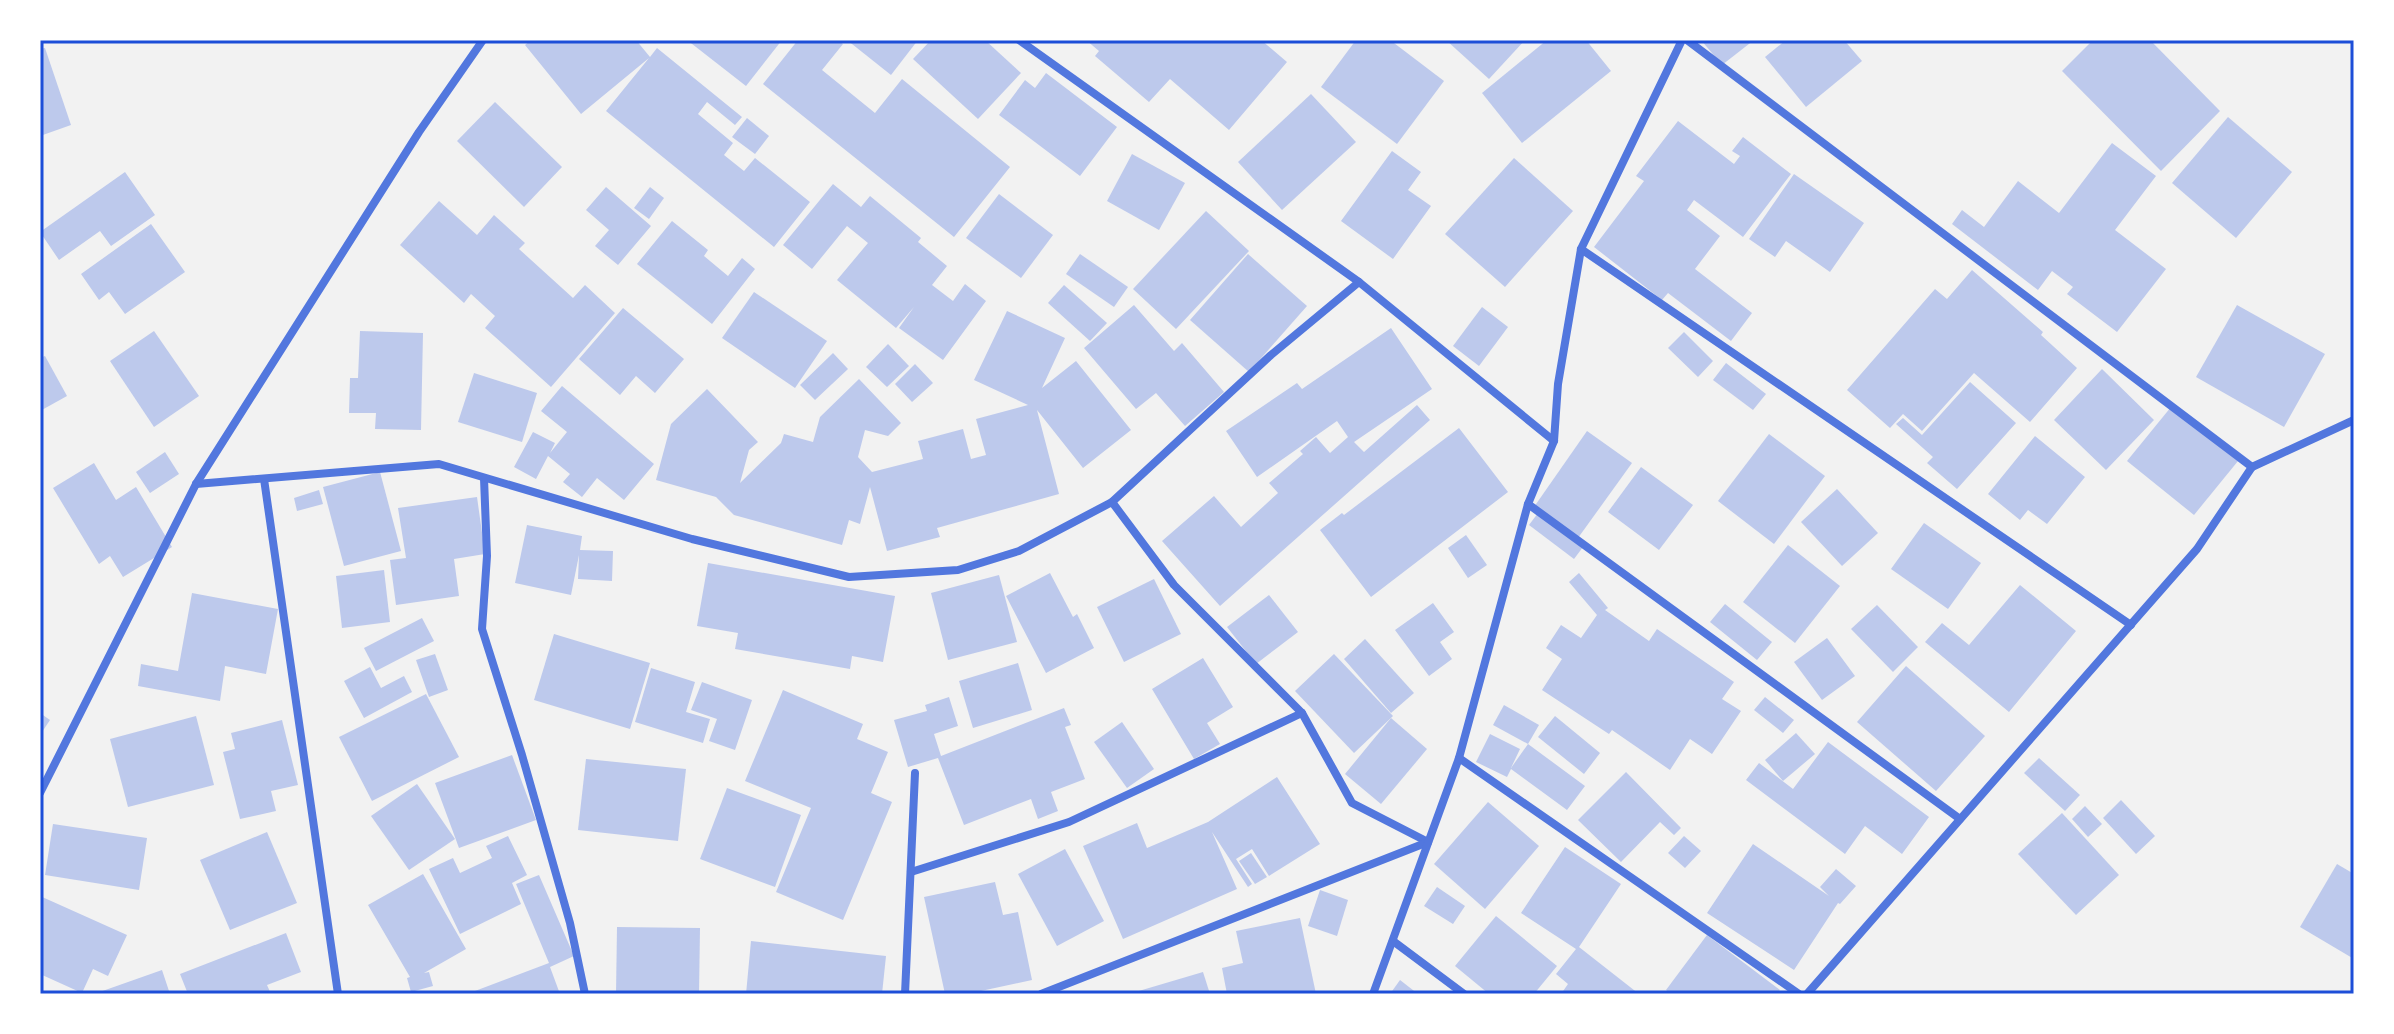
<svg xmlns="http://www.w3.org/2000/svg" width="2394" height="1034" viewBox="0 0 2394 1034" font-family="'Alegreya Sans',sans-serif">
	<rect width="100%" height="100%" fill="#f2f2f2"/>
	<g fill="#bdc9ec">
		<polygon points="531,40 594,40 596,43 601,40 636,40 650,57 657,48 742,117 735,125 707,102 698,114 733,143 724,155 744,171 755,158 810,202 774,247 606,111 649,58 581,114 525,45"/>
		<polygon points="687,40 782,40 746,86"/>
		<polygon points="798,40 837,40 843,44 822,70 875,113 902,79 1010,167 954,237 763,84"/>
		<polygon points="847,40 918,40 891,75"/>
		<polygon points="931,40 985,40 1021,73 978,119 913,59"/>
		<polygon points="1086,40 1261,40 1287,62 1229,130 1170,79 1149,102 1095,56 1099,51"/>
		<polygon points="1356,40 1390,40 1444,81 1397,144 1321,87"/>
		<polygon points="1446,40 1525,40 1489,79"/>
		<polygon points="1547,40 1586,40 1611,71 1522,143 1482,93"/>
		<polygon points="1701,40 1754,40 1722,65"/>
		<polygon points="1786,40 1844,40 1862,61 1806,107 1765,57"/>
		<polygon points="2093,40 2150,40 2220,111 2161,171 2062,71"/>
		<polygon points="45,48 71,125 40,136 40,49"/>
		<polygon points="1046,73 1117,127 1080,176 999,115 1025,80 1035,88"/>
		<polygon points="1311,94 1356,142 1282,210 1238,162"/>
		<polygon points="495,102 562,167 524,207 457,141"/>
		<polygon points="2228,117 2292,172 2236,238 2172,183"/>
		<polygon points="747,118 769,136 755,154 732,137"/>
		<polygon points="1678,121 1734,164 1740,156 1732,151 1743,137 1791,174 1743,237 1694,200 1687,210 1720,236 1695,269 1752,313 1731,341 1668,293 1662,300 1594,247 1644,181 1636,176"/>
		<polygon points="2112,143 2156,176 2115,230 2166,269 2117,332 2067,294 2073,287 2052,271 2038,290 1952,224 1962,210 1984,227 2018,181 2059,213"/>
		<polygon points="1392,151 1421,172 1408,190 1431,206 1393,259 1341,221"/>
		<polygon points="1132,154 1185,183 1159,230 1107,201"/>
		<polygon points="1514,158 1573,211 1505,287 1445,234"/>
		<polygon points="125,172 155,215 111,246 100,231 59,260 40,232"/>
		<polygon points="1794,174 1864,223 1830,272 1786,241 1775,257 1749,239"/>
		<polygon points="833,184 861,207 870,196 921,238 918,242 947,266 932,285 953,301 965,284 986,301 943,360 899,328 914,307 896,328 837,280 868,243 847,226 812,269 783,245"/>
		<polygon points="606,187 651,226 618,265 595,246 609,230 586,210"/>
		<polygon points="650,187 664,198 649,219 634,208"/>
		<polygon points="999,194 1053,235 1021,278 966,238"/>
		<polygon points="439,201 477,235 494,215 525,243 519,249 573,298 585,285 615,313 551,387 485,328 495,316 471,294 464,303 400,245"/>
		<polygon points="1206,211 1249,251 1176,329 1133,289"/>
		<polygon points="672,221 708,250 704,256 728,276 742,258 755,269 712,324 637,264"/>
		<polygon points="151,224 185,272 125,314 109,292 99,300 81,274"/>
		<polygon points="1080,254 1128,287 1114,307 1066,274"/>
		<polygon points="1248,254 1307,306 1249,372 1190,320"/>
		<polygon points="1972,270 2043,332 2041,335 2077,368 2030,422 1974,373 1922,431 1903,414 1890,428 1847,390 1935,289 1947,299"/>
		<polygon points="1064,285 1107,323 1090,341 1048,303"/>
		<polygon points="754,292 827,341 795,388 722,338"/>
		<polygon points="1134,305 1174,351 1182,343 1224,392 1185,426 1156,393 1136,409 1084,348"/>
		<polygon points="2237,305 2325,354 2284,427 2196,377"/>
		<polygon points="1482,307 1508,327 1479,366 1453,346"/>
		<polygon points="623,308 684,359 655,393 636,376 620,395 579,359"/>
		<polygon points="1007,311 1065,338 1042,388 1076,361 1131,430 1083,468 1037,410 1059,494 937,528 940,537 887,551 870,487 860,524 849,520 842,545 734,515 716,497 656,480 671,424 707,389 758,442 749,450 740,483 781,443 784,434 813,442 820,417 859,379 901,423 888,436 865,430 858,457 872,472 923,459 918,441 963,429 971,459 986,455 976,419 1028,405 974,380"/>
		<polygon points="1391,328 1432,389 1354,442 1364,452 1417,405 1430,420 1220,606 1162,541 1214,496 1241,527 1278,493 1269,483 1303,454 1300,451 1316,437 1330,453 1348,437 1337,421 1257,477 1226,431 1297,383 1302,389"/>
		<polygon points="154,331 199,396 154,427 110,361"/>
		<polygon points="360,331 423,333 421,430 375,429 376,413 349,413 350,378 358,378"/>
		<polygon points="1684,332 1713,361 1698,377 1668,348"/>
		<polygon points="888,344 909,366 887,387 866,367"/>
		<polygon points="833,353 848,369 815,400 800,385"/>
		<polygon points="45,356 67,396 40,411 40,358"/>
		<polygon points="1726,363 1766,394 1753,410 1713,380"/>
		<polygon points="915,364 933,383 912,402 895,384"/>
		<polygon points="2102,369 2154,420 2106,470 2054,420"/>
		<polygon points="474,373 537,393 522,442 458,422"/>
		<polygon points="1970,382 2016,423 1957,489 1927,463 1933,457 1896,424 1903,418 1922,435"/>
		<polygon points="562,386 654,464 624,500 597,478 582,497 563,482 570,474 548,456 536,479 514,467 533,432 555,443 550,453 567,432 541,411"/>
		<polygon points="2171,407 2238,461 2194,515 2127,461"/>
		<polygon points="1459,428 1508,492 1371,597 1320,530 1342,513 1344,515"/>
		<polygon points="1587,431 1632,463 1578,538 1534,507"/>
		<polygon points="1769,434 1825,476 1774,544 1718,501"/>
		<polygon points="2035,436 2085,477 2047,524 2028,510 2020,520 1988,494"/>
		<polygon points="165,452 179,474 150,493 136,472"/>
		<polygon points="94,463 116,500 136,487 172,547 123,577 110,556 99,564 53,488"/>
		<polygon points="1641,467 1693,505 1659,550 1608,512"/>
		<polygon points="380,472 401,551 344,566 323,487"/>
		<polygon points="1837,489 1878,533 1842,566 1801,522"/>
		<polygon points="319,490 323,504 297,511 294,498"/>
		<polygon points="477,497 485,554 454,559 459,596 396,605 390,560 406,558 398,508"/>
		<polygon points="1538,513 1583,547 1574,559 1529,525"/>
		<polygon points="1924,523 1981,563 1948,609 1891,569"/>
		<polygon points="527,525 582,536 580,550 613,551 612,581 578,579 579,555 571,595 515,583"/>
		<polygon points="1466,535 1487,565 1468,578 1448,548"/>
		<polygon points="1788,545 1840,586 1795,643 1743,602"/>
		<polygon points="708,563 895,596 883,662 852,656 850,669 735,649 738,633 697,626"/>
		<polygon points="384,570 390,622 342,628 336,576"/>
		<polygon points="1050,573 1073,617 1077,614 1094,648 1046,673 1006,596"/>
		<polygon points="1579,573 1608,608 1605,610 1649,641 1657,629 1734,682 1722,699 1741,711 1712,754 1690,739 1670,770 1612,730 1609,734 1542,690 1562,659 1546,648 1561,625 1581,638 1597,615 1569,582"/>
		<polygon points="999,575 1017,642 948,660 931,593"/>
		<polygon points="1154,579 1181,634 1124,662 1097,607"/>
		<polygon points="2020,585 2076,631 2009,712 1925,642 1942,623 1969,645"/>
		<polygon points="192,593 278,609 266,674 225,666 220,701 138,686 141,664 178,671"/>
		<polygon points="1269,595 1298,632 1256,664 1227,627"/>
		<polygon points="1433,603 1454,632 1440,642 1452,659 1429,676 1395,630"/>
		<polygon points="1725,604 1772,642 1757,660 1710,622"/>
		<polygon points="1877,605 1918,647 1893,672 1851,629"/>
		<polygon points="422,618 434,641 376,671 364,648"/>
		<polygon points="554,634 650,663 630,729 534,700"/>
		<polygon points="1827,638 1855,676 1822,700 1794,662"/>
		<polygon points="1365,639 1414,693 1391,713 1344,659"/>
		<polygon points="435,654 448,690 429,697 416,660"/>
		<polygon points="1334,654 1393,716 1354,753 1295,691"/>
		<polygon points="1203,658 1233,707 1207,723 1220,744 1194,759 1152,689"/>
		<polygon points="1018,663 1032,710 973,728 959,681"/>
		<polygon points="1906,666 1985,736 1936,791 1857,722"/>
		<polygon points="370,667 381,688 404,676 412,692 364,718 344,681"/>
		<polygon points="651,668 695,682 686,712 710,719 703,743 635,722"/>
		<polygon points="702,682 752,700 735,750 709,741 717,719 691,710"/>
		<polygon points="783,690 863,724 857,739 888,752 871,793 892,802 843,920 776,892 811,808 745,781"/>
		<polygon points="426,694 459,757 372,801 339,737"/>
		<polygon points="949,697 958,726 934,734 941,756 1064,708 1071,725 1065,727 1085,779 1051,792 1058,811 1038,819 1031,799 964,825 938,758 908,767 894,720 927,711 925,705"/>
		<polygon points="1765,697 1794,720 1783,733 1754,710"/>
		<polygon points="1504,705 1539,725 1528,744 1493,725"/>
		<polygon points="40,713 50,720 40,735"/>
		<polygon points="196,716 214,785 128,807 110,739"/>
		<polygon points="1555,716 1600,753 1584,774 1538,737"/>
		<polygon points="1391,718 1427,749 1381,804 1345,774"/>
		<polygon points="282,720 298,785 271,791 276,811 240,819 223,752 235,749 231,733"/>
		<polygon points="1122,722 1154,769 1127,788 1094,742"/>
		<polygon points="1796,733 1815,754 1783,781 1765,760"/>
		<polygon points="1490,734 1520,749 1511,768 1528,744 1585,786 1567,810 1511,769 1507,777 1476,762"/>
		<polygon points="1828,742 1929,817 1902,854 1865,826 1845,854 1746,780 1759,763 1793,789"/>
		<polygon points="512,755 536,820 459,848 435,783"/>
		<polygon points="2039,758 2080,795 2065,811 2024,773"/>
		<polygon points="586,759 686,769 678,841 578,830"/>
		<polygon points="1626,772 1681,828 1674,835 1660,822 1621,862 1578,820"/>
		<polygon points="1277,777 1320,844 1269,876 1252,849 1236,859 1252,884 1248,887 1212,832 1237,889 1123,939 1083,846 1137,823 1147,848 1208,822"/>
		<polygon points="417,784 455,839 409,870 371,816"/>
		<polygon points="727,788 801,815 775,887 700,859"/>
		<polygon points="2121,800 2155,836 2136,854 2103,818"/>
		<polygon points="1488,802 1539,846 1485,909 1434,864"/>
		<polygon points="2085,806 2102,824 2088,837 2072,819"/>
		<polygon points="2062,813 2119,875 2076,915 2018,854"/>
		<polygon points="53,824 147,838 139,890 45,875"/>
		<polygon points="267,832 297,903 230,930 200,860"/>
		<polygon points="508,836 527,875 512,883 521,904 460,934 429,869 453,858 460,873 492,858 486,846"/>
		<polygon points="1684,836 1701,851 1685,868 1668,853"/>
		<polygon points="1753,844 1829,896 1820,887 1836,869 1856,886 1840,904 1838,903 1794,970 1707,913"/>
		<polygon points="1565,847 1621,884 1579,947 1639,994 1561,994 1568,984 1556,974 1576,949 1521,913"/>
		<polygon points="1065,849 1104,921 1057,946 1018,874"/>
		<polygon points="1251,853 1267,877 1255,884 1239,861"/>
		<polygon points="2337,864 2354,874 2354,959 2300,927"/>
		<polygon points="423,874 466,949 424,973 429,972 433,986 411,992 407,978 410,977 368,905"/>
		<polygon points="539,875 574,956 550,967 560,994 467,994 549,963 516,884"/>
		<polygon points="995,882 1003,915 1018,912 1032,980 967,994 945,994 924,897"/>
		<polygon points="1437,887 1465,906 1453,924 1424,906"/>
		<polygon points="1320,890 1348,900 1337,936 1308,926"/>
		<polygon points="40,896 127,935 108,976 93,969 82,993 40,974"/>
		<polygon points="1496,916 1557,966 1534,994 1489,994 1455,966"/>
		<polygon points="1300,918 1316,994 1227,994 1222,968 1243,963 1236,931"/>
		<polygon points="617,927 700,928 699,994 616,994"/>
		<polygon points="286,933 301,972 267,985 271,994 188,994 180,974"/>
		<polygon points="1707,935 1780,990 1776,994 1671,994 1666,990"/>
		<polygon points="751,941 886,956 882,994 746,994"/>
		<polygon points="162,970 170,994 94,994"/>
		<polygon points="1203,972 1210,994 1132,994 1132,993"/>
		<polygon points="1400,980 1418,994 1390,994"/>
	</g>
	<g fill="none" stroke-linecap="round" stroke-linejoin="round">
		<g stroke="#5277de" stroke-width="8">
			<polyline points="1019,40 1359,282 1554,441"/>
			<polyline points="1687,40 2252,467 2197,549 1807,994"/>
			<polyline points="1581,249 2131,625"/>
			<polyline points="2252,467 2354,420"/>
			<polyline points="484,478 487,556 482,629 522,755 570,923 585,994"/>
			<polyline points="264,479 338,994"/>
			<polyline points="196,484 439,464 692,539 849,577 958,570 1019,551 1112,502 1271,355 1359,282"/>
			<polyline points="1112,502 1174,585 1302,713 1352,803 1428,842"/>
			<polyline points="1528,504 1960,819"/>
			<polyline points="1459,758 1799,994"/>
			<polyline points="40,793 196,484 419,132 483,40"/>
			<polyline points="911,872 1069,822 1302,713"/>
			<polyline points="1393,941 1464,994"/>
			<polyline points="905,994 915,773"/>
			<polyline points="1041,994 1428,842"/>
			<polyline points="1373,994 1459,758 1528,504 1554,441 1558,384 1581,249 1682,40"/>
		</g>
	</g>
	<rect width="2394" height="1034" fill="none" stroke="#ffffff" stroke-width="84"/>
	<rect x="42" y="42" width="2310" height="950" fill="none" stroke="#1d4ed8" stroke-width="3"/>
</svg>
